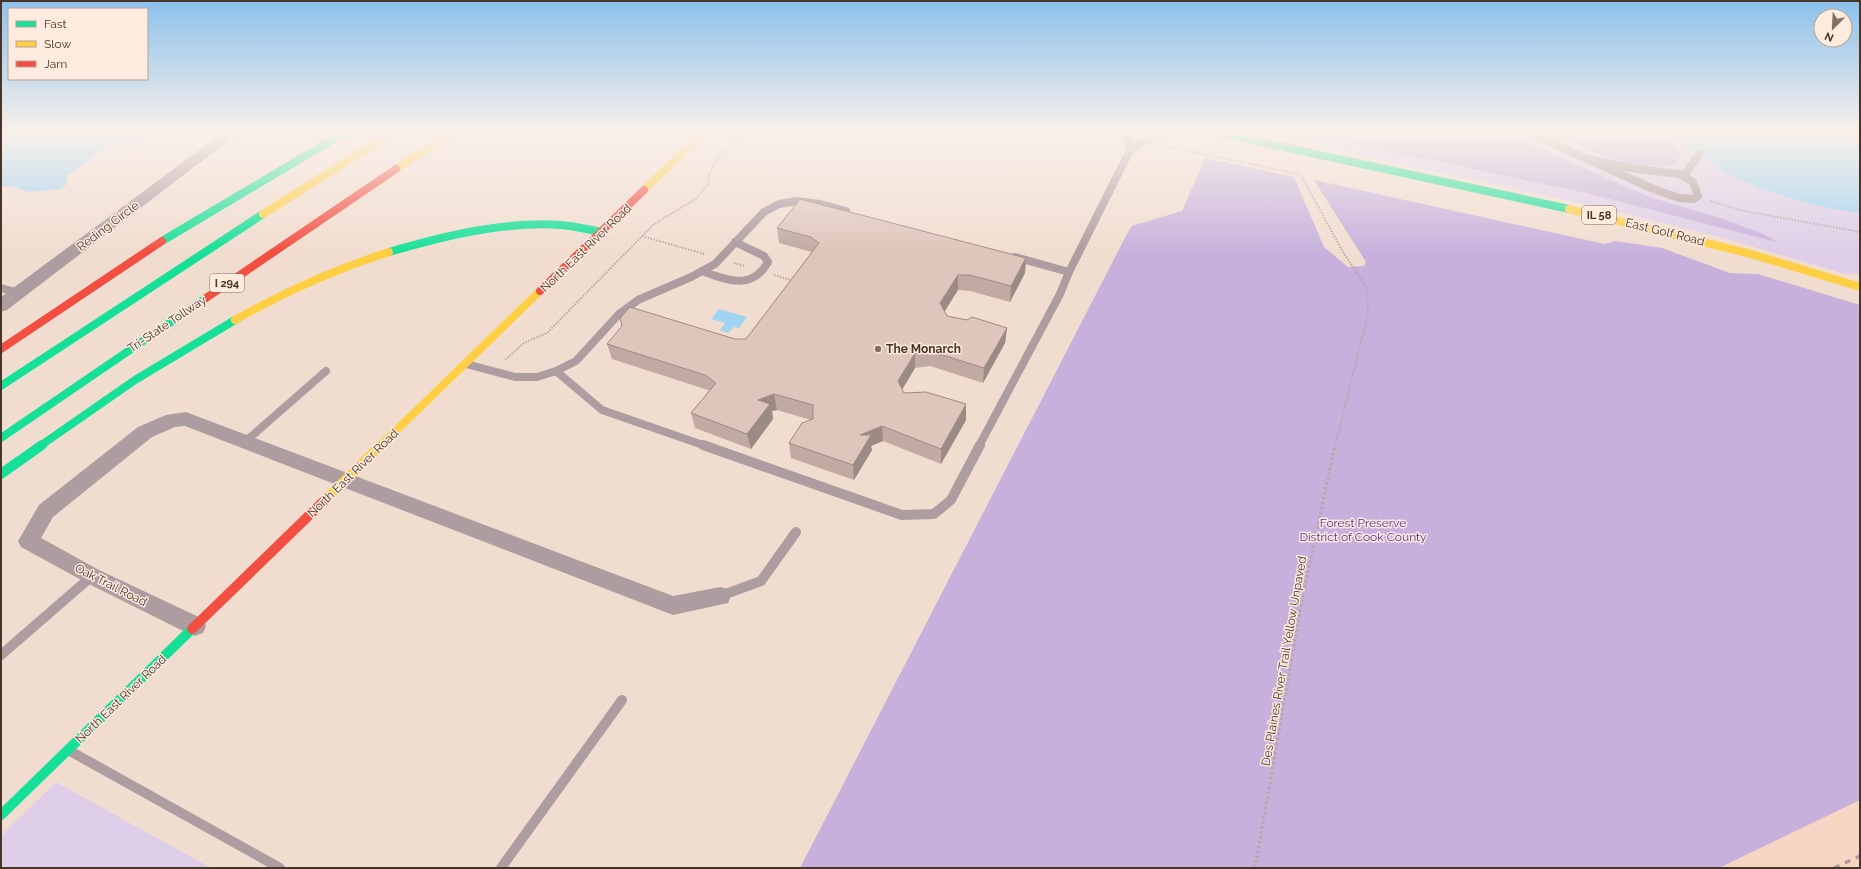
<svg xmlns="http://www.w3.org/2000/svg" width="1861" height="869" viewBox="0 0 1861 869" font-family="Raleway,sans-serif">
	<rect width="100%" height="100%" fill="#f1ddd0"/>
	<polygon fill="#f6d6c2" points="1860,800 1860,868 1719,868 1855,802"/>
	<g fill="#decee9">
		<polygon points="1247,131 1860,131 1860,274 1846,274 1728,239 1594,206"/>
		<polygon points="56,782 211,868 1,868 1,836"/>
	</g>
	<g fill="#c7b1dc">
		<polygon points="1293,131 1502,131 1533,146 1652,198 1721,218 1765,235 1777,242 1586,193"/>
		<path d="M 1551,131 L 1671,131 L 1680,156 L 1675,164 C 1630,173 1589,150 1551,131 Z"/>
		<polygon points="1205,158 1294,177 1324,247 1348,267 1364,266 1366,262 1314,180 1605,244 1615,241 1662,248 1730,273 1758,274 1860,305 1860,800 1719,868 800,868 1128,232 1132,226 1182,211"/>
	</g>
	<g fill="#a1d4f1">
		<polygon points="1,131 148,131 133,144 123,147 116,144 106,147 67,176 67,184 61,189 28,192 12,186 1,187"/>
		<path d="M 1671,131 L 1860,131 L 1860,213 C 1818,208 1775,196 1736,177 C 1716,168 1696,152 1676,141 Z"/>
		<polygon points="719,309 747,317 739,328 734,327 728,333 720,330 725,323 711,319"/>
	</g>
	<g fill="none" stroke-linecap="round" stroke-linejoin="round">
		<g stroke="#b6a7a6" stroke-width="2" stroke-dasharray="1.5 1.5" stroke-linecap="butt">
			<polyline points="1097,131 1113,135"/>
			<polyline points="1166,146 1298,174 1302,177 1343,252 1367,288 1368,314 1335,446"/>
			<polyline points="1710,201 1744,211 1860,232"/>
			<polyline points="642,236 704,254"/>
			<polyline points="734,263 745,266"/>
			<polyline points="774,275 794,281"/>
			<polyline points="505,360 524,343 547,333 653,225 697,198 708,184 709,176 715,162 745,131"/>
		</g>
		<polyline stroke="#b6a7a6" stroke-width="3" stroke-dasharray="2.5 2.5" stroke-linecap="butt" points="1255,868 1303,595 1335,445"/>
		<g stroke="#ad9ca0" stroke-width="8">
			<polyline points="1128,131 1126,137 1131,148"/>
			<polyline points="1526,131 1651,188 1679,198 1693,199 1698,196 1693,182 1680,174 1637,169 1592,160"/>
			<polyline points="1684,176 1699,154"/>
			<polyline points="1015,257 1069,272"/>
			<path d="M 702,271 C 727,280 752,291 768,262 L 764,256 L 735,242"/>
			<polyline points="1,288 20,293"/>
			<polyline points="466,364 515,377 537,377 556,371 576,361 619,314 638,300 691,277 715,264 764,212 779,204 797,201 820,204 846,211"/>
			<polyline points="556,371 602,410 706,446"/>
			<polyline points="246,441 326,371"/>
			<polyline points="979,446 1060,294 1069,272 1131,148 1165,131"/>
		</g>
		<g stroke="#ad9ca0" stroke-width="10">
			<polyline points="703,445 902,515 934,514 951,500 980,445"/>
			<polyline points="720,596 761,581 796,532"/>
			<polyline points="1,655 92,576"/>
			<polyline points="70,751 280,868"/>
			<polyline points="501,868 622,700"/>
		</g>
		<g fill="#ad9ca0" fill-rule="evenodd">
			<polygon points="225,131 241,131 7,310 1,312 1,297"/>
			<polygon points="186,412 673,596 720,587 728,589 731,596 728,603 673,615 185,426 175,427 152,437 53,517 41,538 99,570 203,619 206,626 203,633 195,636 187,633 85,582 21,547 18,541 39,505 138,427 166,415"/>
		</g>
		<g stroke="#16e098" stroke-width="8">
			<polyline points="1210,131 1569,209"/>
			<polyline points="162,241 347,131"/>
			<path d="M 389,252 C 444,236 503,221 561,225 C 575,226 589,230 603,232"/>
			<polyline points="1,386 263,214"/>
			<polyline points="1,438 206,298"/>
			<polyline points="40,446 135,380 235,320"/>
		</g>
		<g stroke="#16e098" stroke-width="10">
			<polyline points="1,474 42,445"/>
			<polyline points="1,815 192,629"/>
		</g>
		<g stroke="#ffcf43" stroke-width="8">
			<polyline points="396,169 454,131"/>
			<polyline points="644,190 705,131"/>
			<polyline points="1569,209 1751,254 1860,287"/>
			<polyline points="263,214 395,131"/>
			<path d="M 235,320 C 286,291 333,270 389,252"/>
			<polyline points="380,446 540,291"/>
		</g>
		<polyline stroke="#ffcf43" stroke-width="10" points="326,499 381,445"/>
		<g stroke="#f24e42" stroke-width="8">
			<polyline points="540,291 644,190"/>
			<polyline points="206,298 396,169"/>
			<polyline points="1,349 162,241"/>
		</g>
		<polyline stroke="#f24e42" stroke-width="10" points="192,629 326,499"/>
		<polyline stroke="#ab9d9c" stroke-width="3.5" stroke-dasharray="6 6" stroke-linecap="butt" points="1834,868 1860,856"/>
	</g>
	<polygon fill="#c0aaa2" points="777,228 1026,258 1025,273 1010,302 970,291 958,290 944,311 947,316 1007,328 1005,343 983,383 930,366 915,368 902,390 904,393 966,420 941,464 883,441 871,446 872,450 854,480 791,458 789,443 811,420 777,410 772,411 773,419 751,449 695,428 691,413 709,391 708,390 612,359 607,344 746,339 812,252 779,243"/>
	<g fill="#9c8b84">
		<polygon points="1026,258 1025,273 1010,302 1011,286"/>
		<polygon points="958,275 958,290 940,319 940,303"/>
		<polygon points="1007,328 1005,343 983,383 984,368"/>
		<polygon points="915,353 915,368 898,396 898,381"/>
		<polygon points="774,394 777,410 772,411 773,419 751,449 747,434 758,400"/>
		<polygon points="966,404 966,420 941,464 941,449"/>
		<polygon points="882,426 883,441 871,446 872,450 854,480 853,465 860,435"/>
	</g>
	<polygon fill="#dfc6bc" stroke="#9c8b84" points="800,199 1026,258 1011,286 970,275 958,275 940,303 947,316 967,320 972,317 1007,328 984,368 930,351 915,353 898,381 904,393 926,392 966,404 941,449 882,426 860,435 871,435 853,465 789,443 802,423 813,419 813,405 774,394 758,400 770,404 747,434 691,413 716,383 705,375 607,344 622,326 620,318 630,307 735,339 746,339 819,243 811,237 777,228"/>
	<linearGradient id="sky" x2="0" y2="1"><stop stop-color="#8bc1ec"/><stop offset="0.52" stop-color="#f9f0ea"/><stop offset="1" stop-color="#f9f0ea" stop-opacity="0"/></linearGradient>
	<rect width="1861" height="253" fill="url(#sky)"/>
	<circle fill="#827064" stroke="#feebe0" stroke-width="1.5" cx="878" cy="349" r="4"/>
	<g text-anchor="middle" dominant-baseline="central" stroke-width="3" stroke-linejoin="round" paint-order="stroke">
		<g fill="#feebe0" stroke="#7e6c61" stroke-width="1">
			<rect x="1582" y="206" width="34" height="18" rx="3"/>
			<rect x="210" y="274" width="34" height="18" rx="3"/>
		</g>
		<g font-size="11" font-weight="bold" fill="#47352a">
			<text x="1599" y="215">IL 58</text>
			<text x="227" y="283">I 294</text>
		</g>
		<g font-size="12" fill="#47352a" stroke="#feebe0">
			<text transform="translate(108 226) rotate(-37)">Reding Circle</text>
			<text transform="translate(1665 232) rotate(14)">East Golf Road</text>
			<text transform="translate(586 248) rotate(-44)">North East River Road</text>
			<text transform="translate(167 324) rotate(-34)">Tri-State Tollway</text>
			<text transform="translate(353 473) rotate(-44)">North East River Road</text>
			<text transform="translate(111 585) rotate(27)">Oak Trail Road</text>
			<text transform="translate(1284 661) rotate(-80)">Des Plaines River Trail Yellow Unpaved</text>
			<text transform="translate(121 699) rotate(-44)">North East River Road</text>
		</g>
		<g font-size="12" font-weight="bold" fill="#47352a" stroke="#feebe0" text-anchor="start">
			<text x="886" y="349">The Monarch</text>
		</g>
		<g font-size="12" fill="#512b92" stroke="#feebe0">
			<text x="1363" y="523">Forest Preserve<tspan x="1363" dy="14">District of Cook County</tspan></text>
		</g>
	</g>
	<rect width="1861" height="869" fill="none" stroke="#47352a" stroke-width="4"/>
	<rect x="8" y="8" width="140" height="72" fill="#feebe0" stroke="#b5a297"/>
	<rect x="16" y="21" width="20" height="6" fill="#16e098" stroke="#b5a297"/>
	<text x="44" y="28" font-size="12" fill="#47352a">Fast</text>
	<rect x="16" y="41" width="20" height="6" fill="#ffcf43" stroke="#b5a297"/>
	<text x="44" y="48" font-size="12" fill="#47352a">Slow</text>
	<rect x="16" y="61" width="20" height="6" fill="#f24e42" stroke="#b5a297"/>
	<text x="44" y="68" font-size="12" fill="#47352a">Jam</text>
	<g transform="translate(1833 28) rotate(204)"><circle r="19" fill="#feebe0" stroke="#b5a297"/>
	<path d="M0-3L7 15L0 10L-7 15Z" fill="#827064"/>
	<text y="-6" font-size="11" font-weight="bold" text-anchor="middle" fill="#47352a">N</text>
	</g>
</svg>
